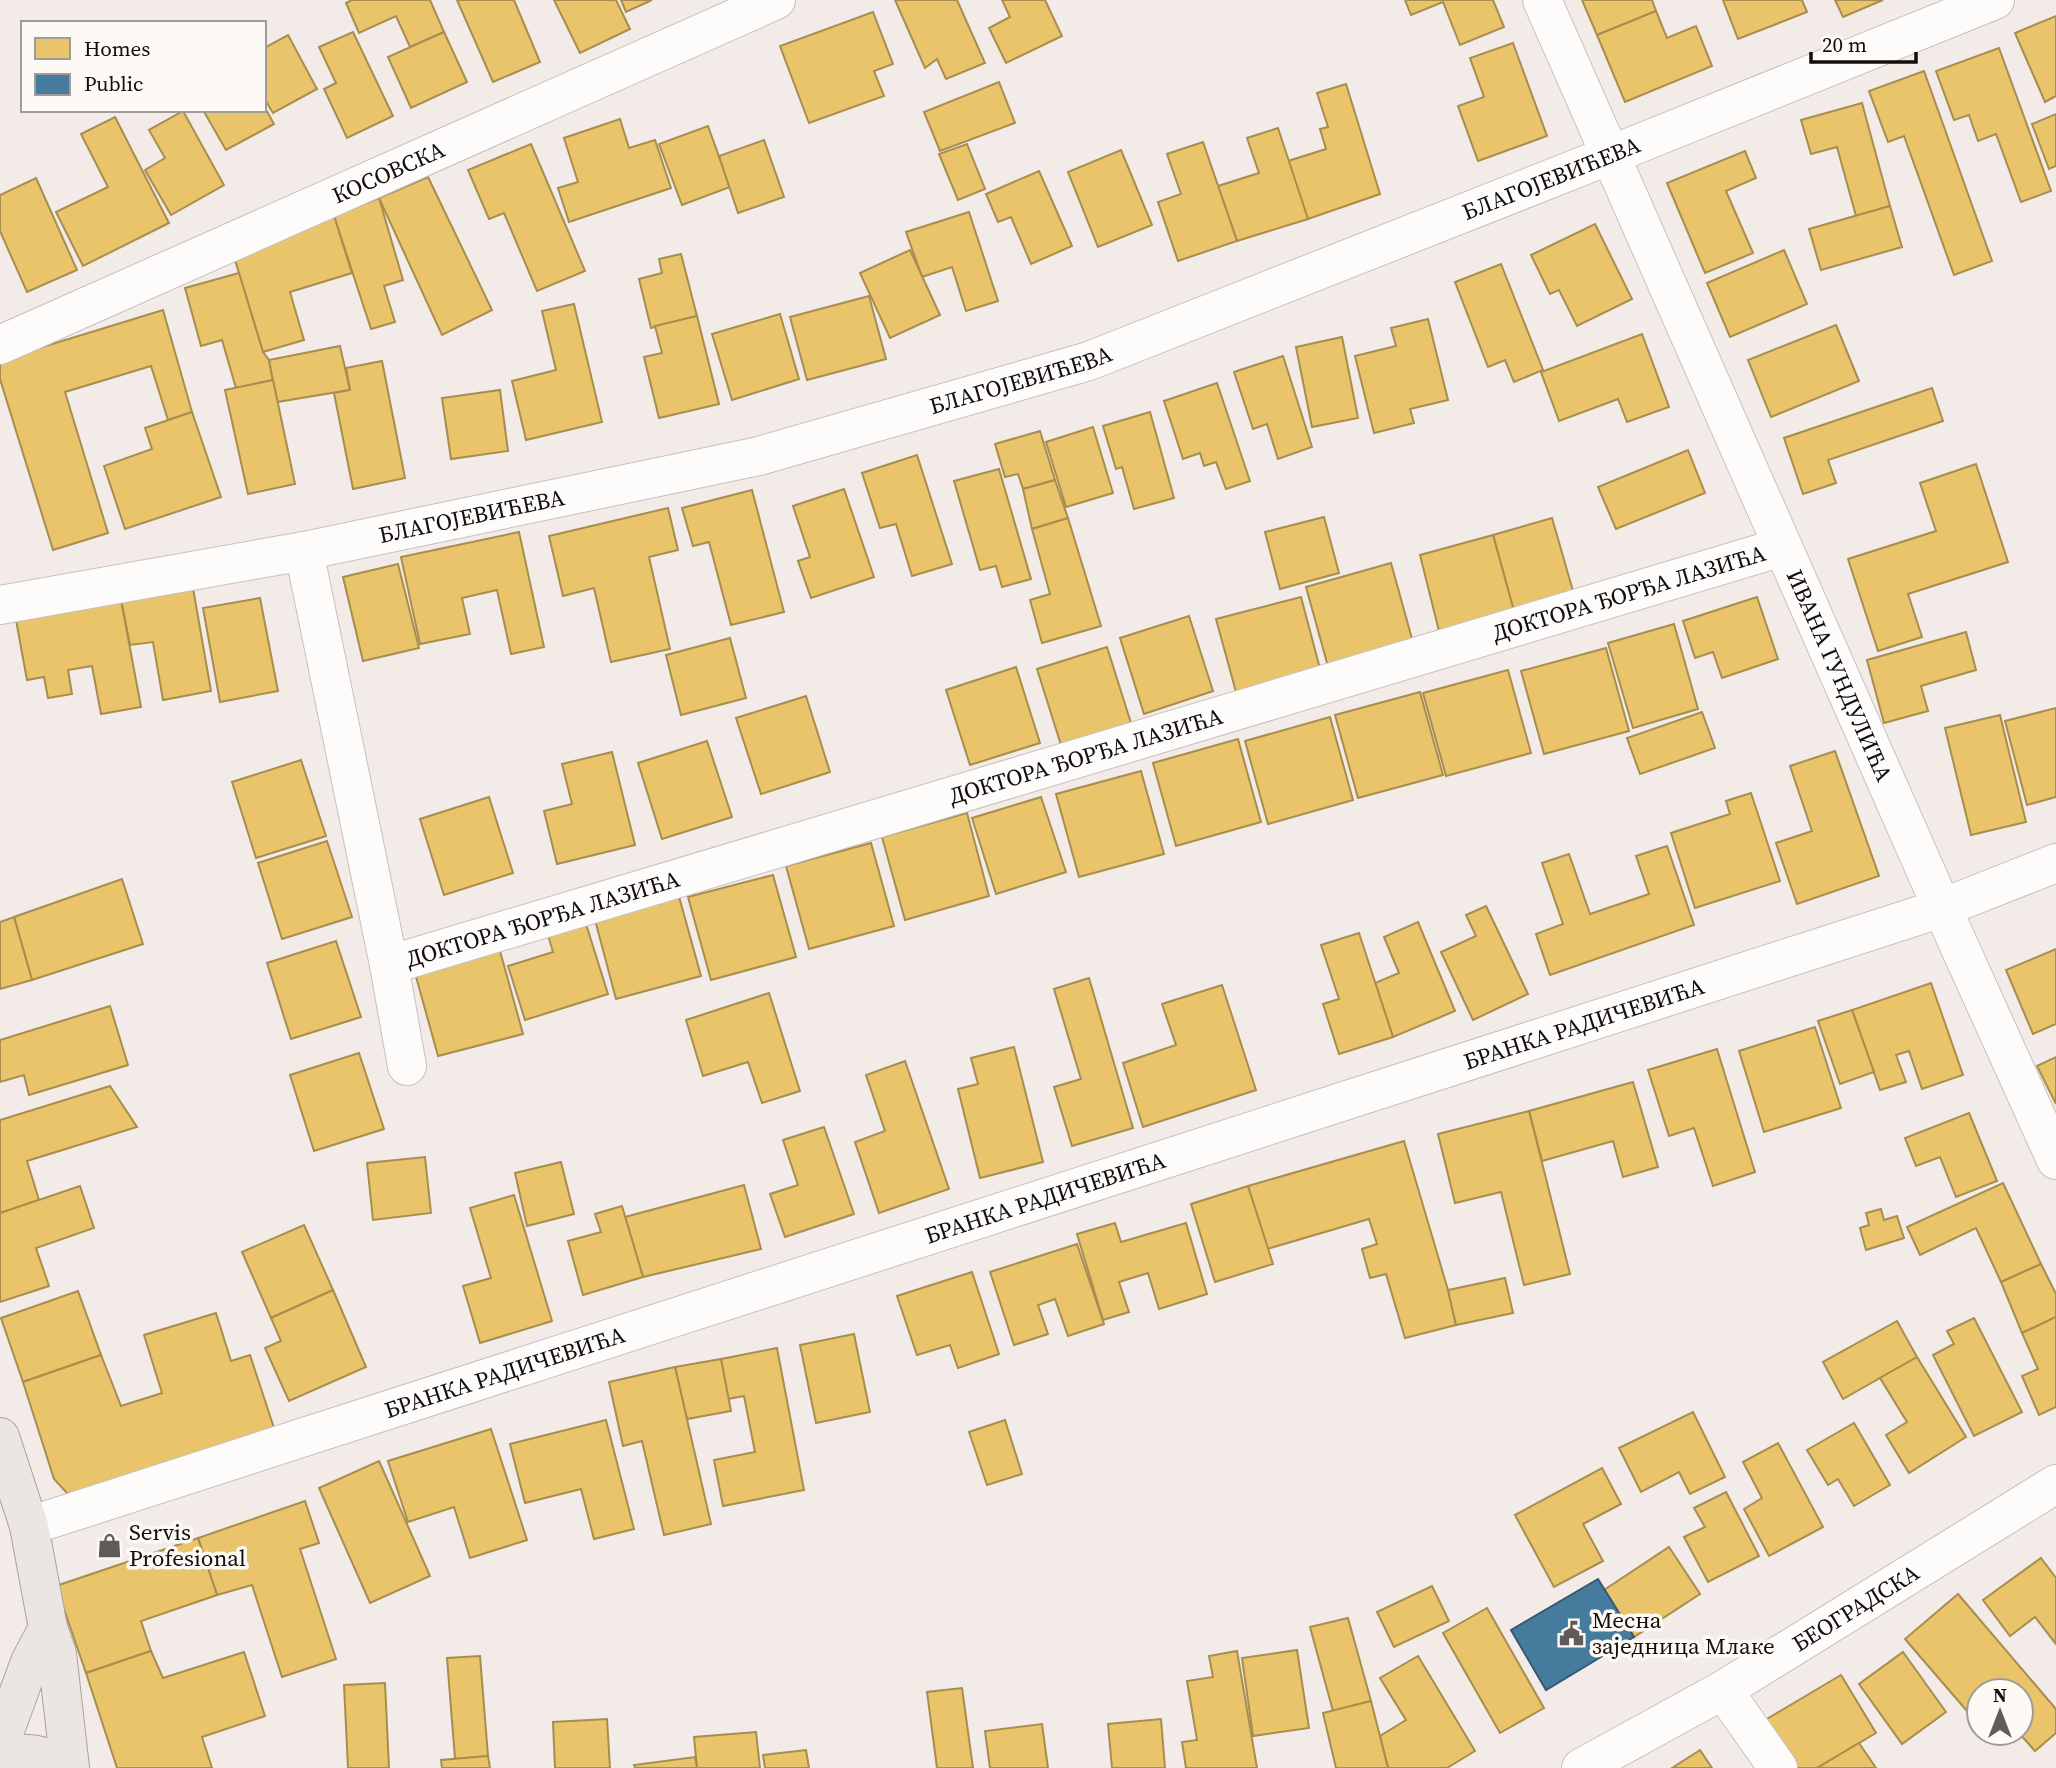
<svg xmlns="http://www.w3.org/2000/svg" width="2056" height="1768" viewBox="0 0 2056 1768" font-family="'Source Serif 4',serif">
	<rect width="100%" height="100%" fill="#f2ebe7"/>
	<g fill="#e9c46a" stroke="#a88d4e" stroke-width="2">
		<polygon points="352,0 430,0 444,32 410,47 396,16 359,33 346,3"/>
		<polygon points="457,0 514,0 540,62 493,82"/>
		<polygon points="554,0 616,0 630,29 580,53"/>
		<polygon points="621,0 652,0 626,12"/>
		<polygon points="895,0 957,0 985,63 946,79 937,59 925,68"/>
		<polygon points="1002,0 1045,0 1062,36 1006,63 989,28 1010,17"/>
		<polygon points="1405,0 1493,0 1504,27 1460,45 1443,2 1411,15"/>
		<polygon points="1582,0 1652,0 1656,11 1597,35"/>
		<polygon points="1723,0 1802,0 1807,12 1738,39"/>
		<polygon points="1835,0 1883,0 1843,17"/>
		<polygon points="1656,11 1667,38 1696,26 1712,66 1625,102 1597,35"/>
		<polygon points="873,12 893,64 874,71 884,96 809,123 780,46"/>
		<polygon points="2056,16 2056,96 2045,102 2015,33"/>
		<polygon points="353,32 393,116 347,138 324,89 336,83 319,47"/>
		<polygon points="444,32 467,82 411,108 388,57"/>
		<polygon points="288,35 317,89 273,113 264,98 264,48"/>
		<polygon points="1513,43 1547,136 1478,161 1458,106 1484,97 1470,58"/>
		<polygon points="1999,48 2051,191 2021,202 1996,134 1978,141 1969,115 1954,120 1936,71"/>
		<polygon points="1924,71 1992,261 1954,275 1904,136 1888,142 1869,91"/>
		<polygon points="999,82 1015,123 940,151 924,112"/>
		<polygon points="1346,84 1380,194 1308,219 1288,161 1326,149 1320,129 1328,127 1317,93"/>
		<polygon points="1862,103 1890,206 1856,216 1837,147 1811,154 1801,120"/>
		<polygon points="264,106 274,124 226,150 203,110 264,110"/>
		<polygon points="183,111 224,185 171,215 145,170 165,158 149,130"/>
		<polygon points="2056,114 2056,166 2049,169 2032,124"/>
		<polygon points="115,117 169,223 83,266 56,212 108,187 81,134"/>
		<polygon points="620,119 629,148 655,140 671,188 569,222 558,188 578,182 564,138"/>
		<polygon points="708,126 730,187 682,205 659,144"/>
		<polygon points="1278,128 1308,219 1237,241 1218,186 1259,173 1247,138"/>
		<polygon points="764,140 784,197 738,213 719,156"/>
		<polygon points="1203,142 1237,241 1178,261 1158,202 1181,194 1167,154"/>
		<polygon points="531,144 585,271 537,291 504,213 489,219 468,170"/>
		<polygon points="967,144 985,189 958,200 939,154"/>
		<polygon points="1121,150 1152,225 1098,247 1068,172"/>
		<polygon points="1745,151 1756,178 1726,191 1753,253 1705,273 1667,183"/>
		<polygon points="1039,171 1072,246 1031,264 1011,217 998,222 986,194"/>
		<polygon points="428,177 492,310 442,335 379,198"/>
		<polygon points="36,178 77,270 27,292 0,231 0,195"/>
		<polygon points="379,198 403,280 384,286 395,322 371,329 334,216"/>
		<polygon points="1890,206 1902,247 1821,270 1809,229"/>
		<polygon points="969,212 998,301 966,311 952,267 922,277 906,232"/>
		<polygon points="334,216 352,273 290,292 304,340 263,352 231,247"/>
		<polygon points="1595,224 1632,299 1577,326 1559,290 1550,294 1531,255"/>
		<polygon points="910,250 940,315 890,338 860,273"/>
		<polygon points="1784,250 1807,304 1730,337 1707,283"/>
		<polygon points="681,254 697,316 651,328 639,279 662,273 659,259"/>
		<polygon points="1501,264 1543,370 1514,382 1505,360 1488,367 1455,282"/>
		<polygon points="239,273 263,352 269,360 273,380 236,388 222,340 201,346 185,288"/>
		<polygon points="869,296 886,359 807,380 790,317"/>
		<polygon points="574,304 602,422 526,440 512,381 556,370 542,311"/>
		<polygon points="163,310 192,412 168,420 151,366 65,392 108,533 53,550 0,379 0,360"/>
		<polygon points="780,314 799,379 732,400 712,334"/>
		<polygon points="697,316 719,404 659,418 644,357 662,353 655,326"/>
		<polygon points="1428,319 1448,400 1410,409 1414,423 1374,433 1355,356 1396,346 1391,328"/>
		<polygon points="1836,325 1859,381 1771,417 1748,360"/>
		<polygon points="1642,334 1669,407 1627,422 1618,399 1559,421 1541,372"/>
		<polygon points="1342,337 1358,418 1312,427 1296,347"/>
		<polygon points="340,346 350,390 277,402 269,360"/>
		<polygon points="1283,356 1312,447 1278,459 1267,424 1253,429 1234,372"/>
		<polygon points="382,361 405,478 353,489 334,393 350,390 346,368"/>
		<polygon points="273,380 295,484 248,494 225,390"/>
		<polygon points="1217,383 1250,481 1226,489 1216,462 1204,466 1200,453 1183,459 1164,401"/>
		<polygon points="1932,388 1943,421 1828,460 1836,483 1803,494 1784,438"/>
		<polygon points="500,390 508,451 451,459 442,398"/>
		<polygon points="192,412 221,497 125,529 104,466 152,449 145,428"/>
		<polygon points="1150,412 1174,498 1134,509 1122,467 1116,469 1103,426"/>
		<polygon points="1093,427 1113,493 1066,507 1046,442"/>
		<polygon points="1040,431 1055,480 1023,489 1018,474 1005,477 995,444"/>
		<polygon points="1688,450 1705,493 1616,529 1598,487"/>
		<polygon points="917,455 952,564 912,576 896,524 880,528 862,473"/>
		<polygon points="1976,464 2008,562 1908,594 1922,637 1878,651 1848,559 1936,531 1920,483"/>
		<polygon points="999,469 1031,579 1002,587 996,566 980,570 954,481"/>
		<polygon points="1055,480 1068,518 1032,529 1023,489"/>
		<polygon points="844,489 874,577 811,598 798,561 810,557 793,506"/>
		<polygon points="752,490 784,612 731,625 709,542 693,546 682,508"/>
		<polygon points="668,508 678,550 649,557 670,649 611,662 594,588 563,596 549,536"/>
		<polygon points="1324,517 1339,573 1280,589 1265,532"/>
		<polygon points="1068,518 1101,626 1042,643 1030,600 1050,594 1032,529"/>
		<polygon points="1552,518 1575,598 1515,615 1493,535"/>
		<polygon points="519,532 544,647 511,654 497,590 462,598 470,634 420,644 401,557"/>
		<polygon points="1493,535 1515,615 1440,635 1420,555"/>
		<polygon points="1391,563 1414,646 1329,670 1306,587"/>
		<polygon points="398,564 419,648 363,661 343,577"/>
		<polygon points="193,588 211,691 163,700 153,642 130,645 121,600"/>
		<polygon points="1301,597 1323,680 1239,703 1216,619"/>
		<polygon points="1757,597 1778,659 1722,678 1713,652 1695,658 1683,621"/>
		<polygon points="260,598 278,691 220,702 203,608"/>
		<polygon points="121,600 141,707 101,714 92,666 68,670 72,694 48,698 44,677 27,680 16,620"/>
		<polygon points="1189,616 1213,691 1144,714 1120,638"/>
		<polygon points="1674,624 1698,709 1633,728 1608,643"/>
		<polygon points="1966,632 1976,670 1921,686 1928,711 1884,723 1867,660"/>
		<polygon points="730,638 746,698 681,715 666,655"/>
		<polygon points="1107,647 1131,723 1061,745 1037,669"/>
		<polygon points="1606,648 1629,731 1544,754 1521,671"/>
		<polygon points="1016,667 1040,743 970,765 946,690"/>
		<polygon points="1508,670 1531,753 1446,776 1423,693"/>
		<polygon points="1420,692 1443,775 1358,798 1335,715"/>
		<polygon points="806,696 830,772 761,794 736,718"/>
		<polygon points="2056,708 2056,797 2027,805 2005,721"/>
		<polygon points="1702,712 1715,748 1640,774 1627,738"/>
		<polygon points="2000,715 2026,822 1971,835 1945,728"/>
		<polygon points="1330,717 1353,800 1268,824 1245,741"/>
		<polygon points="1238,739 1261,822 1176,846 1153,763"/>
		<polygon points="707,741 732,817 662,839 638,763"/>
		<polygon points="1835,751 1879,876 1797,904 1776,843 1812,831 1790,766"/>
		<polygon points="612,752 635,845 557,864 544,811 572,804 562,764"/>
		<polygon points="301,760 326,836 256,858 232,782"/>
		<polygon points="1141,771 1164,854 1079,877 1056,794"/>
		<polygon points="1751,793 1780,881 1695,908 1671,833 1730,814 1726,801"/>
		<polygon points="489,797 513,873 444,895 420,819"/>
		<polygon points="1041,797 1066,872 996,894 972,818"/>
		<polygon points="967,813 989,896 905,920 882,837"/>
		<polygon points="327,841 352,917 282,939 258,863"/>
		<polygon points="871,843 894,926 809,949 786,866"/>
		<polygon points="1667,846 1694,925 1550,975 1536,934 1563,924 1542,863 1569,854 1590,914 1649,894 1636,856"/>
		<polygon points="773,875 796,957 711,980 688,897"/>
		<polygon points="122,879 143,944 32,980 14,917"/>
		<polygon points="678,893 701,976 616,999 594,916"/>
		<polygon points="1486,906 1528,994 1473,1020 1441,952 1476,936 1466,915"/>
		<polygon points="14,917 32,980 0,989 0,922"/>
		<polygon points="1418,922 1455,1011 1393,1037 1375,983 1399,973 1384,937"/>
		<polygon points="586,924 608,994 525,1020 508,966 553,952 548,935"/>
		<polygon points="1359,933 1393,1037 1339,1054 1323,1004 1339,999 1321,945"/>
		<polygon points="336,941 361,1017 291,1039 267,963"/>
		<polygon points="2056,949 2056,1024 2033,1034 2006,970"/>
		<polygon points="500,951 523,1034 438,1056 415,973"/>
		<polygon points="1089,978 1133,1128 1072,1146 1054,1087 1081,1079 1054,989"/>
		<polygon points="1931,983 1963,1075 1922,1089 1909,1051 1896,1055 1906,1082 1880,1090 1852,1010"/>
		<polygon points="1222,985 1256,1090 1143,1127 1123,1063 1176,1045 1162,1004"/>
		<polygon points="769,993 800,1091 762,1103 748,1062 703,1076 686,1020"/>
		<polygon points="110,1006 128,1065 29,1095 24,1075 0,1082 0,1040"/>
		<polygon points="1852,1010 1874,1072 1840,1084 1818,1021"/>
		<polygon points="1815,1027 1841,1108 1764,1132 1739,1051"/>
		<polygon points="1014,1047 1043,1162 980,1178 958,1089 978,1084 971,1058"/>
		<polygon points="1717,1049 1755,1172 1713,1186 1694,1128 1669,1136 1648,1070"/>
		<polygon points="359,1053 384,1129 314,1151 290,1075"/>
		<polygon points="2056,1057 2056,1104 2037,1066"/>
		<polygon points="905,1061 949,1189 879,1213 855,1142 885,1131 866,1075"/>
		<polygon points="1633,1082 1658,1167 1623,1177 1613,1141 1542,1161 1529,1111"/>
		<polygon points="110,1086 137,1127 27,1161 39,1200 0,1213 0,1120"/>
		<polygon points="1529,1111 1570,1274 1524,1285 1501,1192 1455,1203 1438,1134"/>
		<polygon points="1969,1113 1997,1181 1956,1197 1940,1157 1916,1166 1905,1138"/>
		<polygon points="824,1127 854,1214 785,1237 770,1194 798,1185 783,1140"/>
		<polygon points="1404,1141 1448,1290 1456,1325 1405,1338 1386,1274 1370,1278 1362,1249 1377,1244 1369,1219 1267,1249 1248,1186"/>
		<polygon points="425,1157 431,1213 373,1220 367,1163"/>
		<polygon points="561,1162 574,1214 527,1226 515,1173"/>
		<polygon points="2003,1183 2041,1264 2001,1282 1976,1228 1920,1255 1907,1227"/>
		<polygon points="744,1185 761,1249 643,1277 625,1217"/>
		<polygon points="80,1186 94,1228 36,1248 49,1286 0,1302 0,1213"/>
		<polygon points="1248,1186 1273,1264 1215,1282 1191,1204"/>
		<polygon points="514,1195 552,1321 480,1343 463,1286 491,1278 470,1208"/>
		<polygon points="622,1206 643,1277 583,1295 568,1241 601,1232 595,1214"/>
		<polygon points="1881,1209 1884,1220 1897,1216 1904,1238 1866,1250 1860,1228 1869,1225 1866,1213"/>
		<polygon points="1115,1223 1121,1242 1186,1223 1207,1294 1159,1309 1148,1273 1119,1282 1129,1312 1103,1320 1077,1234"/>
		<polygon points="304,1225 333,1290 271,1318 242,1252"/>
		<polygon points="1077,1244 1104,1324 1068,1336 1055,1299 1038,1305 1048,1334 1014,1345 990,1272"/>
		<polygon points="2041,1264 2056,1294 2056,1317 2022,1333 2001,1282"/>
		<polygon points="972,1272 999,1354 958,1368 950,1345 917,1355 897,1296"/>
		<polygon points="1505,1278 1513,1313 1456,1325 1448,1290"/>
		<polygon points="333,1290 366,1367 289,1401 265,1348 281,1341 271,1318"/>
		<polygon points="78,1291 101,1355 23,1382 1,1318"/>
		<polygon points="216,1313 231,1361 250,1355 276,1434 92,1492 67,1493 54,1479 23,1382 101,1355 121,1406 162,1393 144,1335"/>
		<polygon points="2056,1317 2056,1407 2039,1415 2022,1376 2038,1369 2022,1333"/>
		<polygon points="1974,1318 2022,1412 1974,1436 1933,1355 1954,1344 1947,1331"/>
		<polygon points="1897,1321 1917,1357 1843,1399 1823,1362"/>
		<polygon points="854,1334 870,1412 816,1423 800,1345"/>
		<polygon points="777,1348 804,1490 723,1506 714,1460 755,1452 744,1396 728,1399 721,1359"/>
		<polygon points="1917,1357 1966,1437 1909,1473 1886,1435 1907,1422 1880,1378"/>
		<polygon points="721,1359 731,1411 687,1419 675,1367"/>
		<polygon points="675,1367 711,1524 664,1535 642,1441 623,1446 609,1382"/>
		<polygon points="1693,1412 1725,1477 1690,1494 1679,1472 1641,1492 1619,1448"/>
		<polygon points="606,1420 634,1529 594,1539 581,1489 525,1503 510,1444"/>
		<polygon points="1005,1420 1022,1474 987,1485 969,1432"/>
		<polygon points="1854,1423 1890,1485 1854,1506 1838,1479 1828,1485 1807,1450"/>
		<polygon points="491,1429 527,1540 470,1558 454,1507 408,1522 388,1461"/>
		<polygon points="1778,1443 1823,1527 1769,1556 1744,1509 1762,1498 1743,1462"/>
		<polygon points="379,1461 430,1576 370,1603 319,1488"/>
		<polygon points="1602,1468 1621,1504 1583,1524 1603,1561 1554,1587 1515,1515"/>
		<polygon points="1726,1492 1759,1556 1708,1582 1684,1537 1705,1527 1694,1508"/>
		<polygon points="305,1501 319,1543 300,1549 336,1659 282,1677 252,1585 217,1595 198,1538"/>
		<polygon points="198,1538 217,1595 141,1621 151,1651 86,1673 56,1586"/>
		<polygon points="1669,1547 1700,1594 1634,1637 1604,1590"/>
		<polygon points="2041,1558 2056,1578 2056,1644 2035,1617 2010,1636 1983,1600"/>
		<polygon points="1432,1586 1449,1621 1394,1647 1377,1612"/>
		<polygon points="1958,1594 2056,1709 2056,1733 2035,1751 2019,1733 2021,1733 2021,1691 1979,1691 1979,1725 1905,1639"/>
		<polygon points="1487,1608 1544,1708 1500,1733 1443,1633"/>
		<polygon points="1348,1618 1371,1701 1333,1711 1310,1627"/>
		<polygon points="1297,1650 1309,1728 1253,1736 1242,1658"/>
		<polygon points="151,1651 163,1678 244,1652 265,1716 202,1737 212,1768 117,1768 86,1673"/>
		<polygon points="1237,1651 1257,1768 1186,1768 1182,1742 1197,1740 1187,1681 1213,1677 1209,1656"/>
		<polygon points="1903,1652 1946,1712 1902,1744 1859,1684"/>
		<polygon points="480,1656 488,1756 455,1759 447,1658"/>
		<polygon points="1418,1656 1475,1751 1447,1768 1388,1768 1380,1736 1406,1720 1380,1678"/>
		<polygon points="1841,1675 1876,1733 1817,1768 1787,1768 1760,1723"/>
		<polygon points="385,1683 389,1768 348,1768 344,1685"/>
		<polygon points="962,1688 973,1768 937,1768 927,1692"/>
		<polygon points="1371,1701 1388,1768 1336,1768 1323,1713"/>
		<polygon points="607,1719 610,1768 555,1768 553,1722"/>
		<polygon points="1161,1719 1165,1768 1112,1768 1108,1724"/>
		<polygon points="1042,1724 1048,1768 990,1768 985,1731"/>
		<polygon points="756,1732 760,1768 697,1768 694,1737"/>
		<polygon points="1859,1743 1876,1768 1817,1768"/>
		<polygon points="806,1750 809,1768 765,1768 763,1755"/>
		<polygon points="1700,1750 1712,1768 1672,1768"/>
		<polygon points="488,1756 490,1768 442,1768 441,1760"/>
		<polygon points="695,1757 697,1768 635,1768 634,1765"/>
	</g>
	<polygon fill="#457b9d" stroke="#365a72" stroke-width="2" points="1598,1579 1634,1637 1546,1690 1511,1630"/>
	<g fill="none" stroke-linecap="round" stroke-linejoin="round">
		<defs>
			<g id="minor">
				<path id="s1" d="M 1542,0 L 1942,908 L 2056,1160"/>
				<path id="s2" d="M 0,345 L 776,0"/>
				<path id="s3" d="M 304,551 L 389,965 L 1782,547"/>
				<path id="s4" d="M 0,605 L 304,551 L 759,456 L 1089,361 L 1608,156 L 1995,0"/>
				<polyline points="389,965 407,1066"/>
				<path id="s5" d="M 29,1526 L 1942,908 L 2056,863"/>
				<polyline points="1723,1690 1778,1768"/>
				<path id="s6" d="M 1581,1768 L 1723,1690 L 2056,1484"/>
			</g>
			<g id="major">
				<polyline points="0,1437 29,1526 48,1628 57,1654 70,1768"/>
				<polyline points="0,1744 30,1662 48,1628"/>
				<path d="M 0,1758 C 21,1750 46,1753 64,1768"/>
			</g>
		</defs>
		<use href="#minor" stroke="#c6c1bd" stroke-width="40"/>
		<use href="#major" stroke="#aca19a" stroke-width="40"/>
		<use href="#minor" stroke="#fdfcfb" stroke-width="38"/>
		<use href="#major" stroke="#ebe6e2" stroke-width="38"/>
	</g>
	<defs>
		<symbol id="shop-bare" viewBox="-9 -9 18 18"><path d="M-5-2.5h2.3a2.7 3.5 0 0 1 5.4 0H5L5.5 6h-11ZM-1.5-2.5h3a1.5 2.3 0 0 0-3 0Z" fill="#605b59" stroke="#fdf9f5" stroke-width="2.5" paint-order="stroke"/></symbol>
		<symbol id="civic-bare" viewBox="-9 -9 18 18"><path d="M-.6-6.5H3V-4.5H.6V-3L4-1V1h2V6H-6V1h2V-1L-.6-3ZM-1.2 2.5V6h2.4V2.5Z" fill="#605b59" stroke="#fdf9f5" stroke-width="2.5" paint-order="stroke"/></symbol>
	</defs>
	<g fill-rule="evenodd">
		<use href="#shop-bare" x="92" y="1528" width="35" height="35"/>
		<use href="#civic-bare" x="1554" y="1616" width="35" height="35"/>
	</g>
	<g text-anchor="middle" dominant-baseline="central" stroke-width="7" stroke-linejoin="round" paint-order="stroke">
		<g font-size="23" fill="#120e0c" stroke="#fdf9f5">
			<text stroke="none"><textPath href="#s2" startOffset="425">КОСОВСКА</textPath></text>
			<text stroke="none"><textPath href="#s4" startOffset="1614">БЛАГОЈЕВИЋЕВА</textPath></text>
			<text stroke="none"><textPath href="#s4" startOffset="1046">БЛАГОЈЕВИЋЕВА</textPath></text>
			<text stroke="none"><textPath href="#s4" startOffset="480">БЛАГОЈЕВИЋЕВА</textPath></text>
			<text stroke="none"><textPath href="#s3" startOffset="1717">ДОКТОРА ЂОРЂА ЛАЗИЋА</textPath></text>
			<text stroke="none"><textPath href="#s1" startOffset="738">ИВАНА ГУНДУЛИЋА</textPath></text>
			<text stroke="none"><textPath href="#s3" startOffset="1150">ДОКТОРА ЂОРЂА ЛАЗИЋА</textPath></text>
			<text stroke="none"><textPath href="#s3" startOffset="583">ДОКТОРА ЂОРЂА ЛАЗИЋА</textPath></text>
			<text stroke="none"><textPath href="#s5" startOffset="1634">БРАНКА РАДИЧЕВИЋА</textPath></text>
			<text stroke="none"><textPath href="#s5" startOffset="1068">БРАНКА РАДИЧЕВИЋА</textPath></text>
			<text stroke="none"><textPath href="#s5" startOffset="500">БРАНКА РАДИЧЕВИЋА</textPath></text>
			<text stroke="none"><textPath href="#s6" startOffset="318">БЕОГРАДСКА</textPath></text>
		</g>
		<g font-size="23" fill="#120e0c" stroke="#fdf9f5" text-anchor="start">
			<text x="129" y="1532">Servis<tspan x="129" dy="26">Profesional</tspan></text>
			<text x="1592" y="1620">Месна<tspan x="1592" dy="26">заједница Млаке</tspan></text>
		</g>
	</g>
	<rect x="21" y="21" width="245" height="91" fill="#fdf9f5" stroke="#9f9b98" stroke-width="2"/>
	<rect x="35" y="38" width="35" height="21" fill="#e9c46a" stroke="#9f9b98" stroke-width="2"/>
	<text x="84" y="56" font-size="21" fill="#120e0c">Homes</text>
	<rect x="35" y="74" width="35" height="21" fill="#457b9d" stroke="#9f9b98" stroke-width="2"/>
	<text x="84" y="91" font-size="21" fill="#120e0c">Public</text>
	<g transform="translate(2000 1712)"><circle r="33" fill="#fdf9f5" stroke="#9f9b98" stroke-width="2"/>
	<path d="M0-5L12 26L0 18L-12 26Z" fill="#605b59"/>
	<text y="-10" font-size="19" font-weight="bold" text-anchor="middle" fill="#120e0c">N</text>
	</g>
	<path d="M1811 52v10h105v-10" fill="none" stroke="#120e0c" stroke-width="3.5"/>
	<text x="1822" y="52" font-size="21" fill="#120e0c" stroke="#fdf9f5" stroke-width="5" paint-order="stroke">20 m</text>
</svg>
